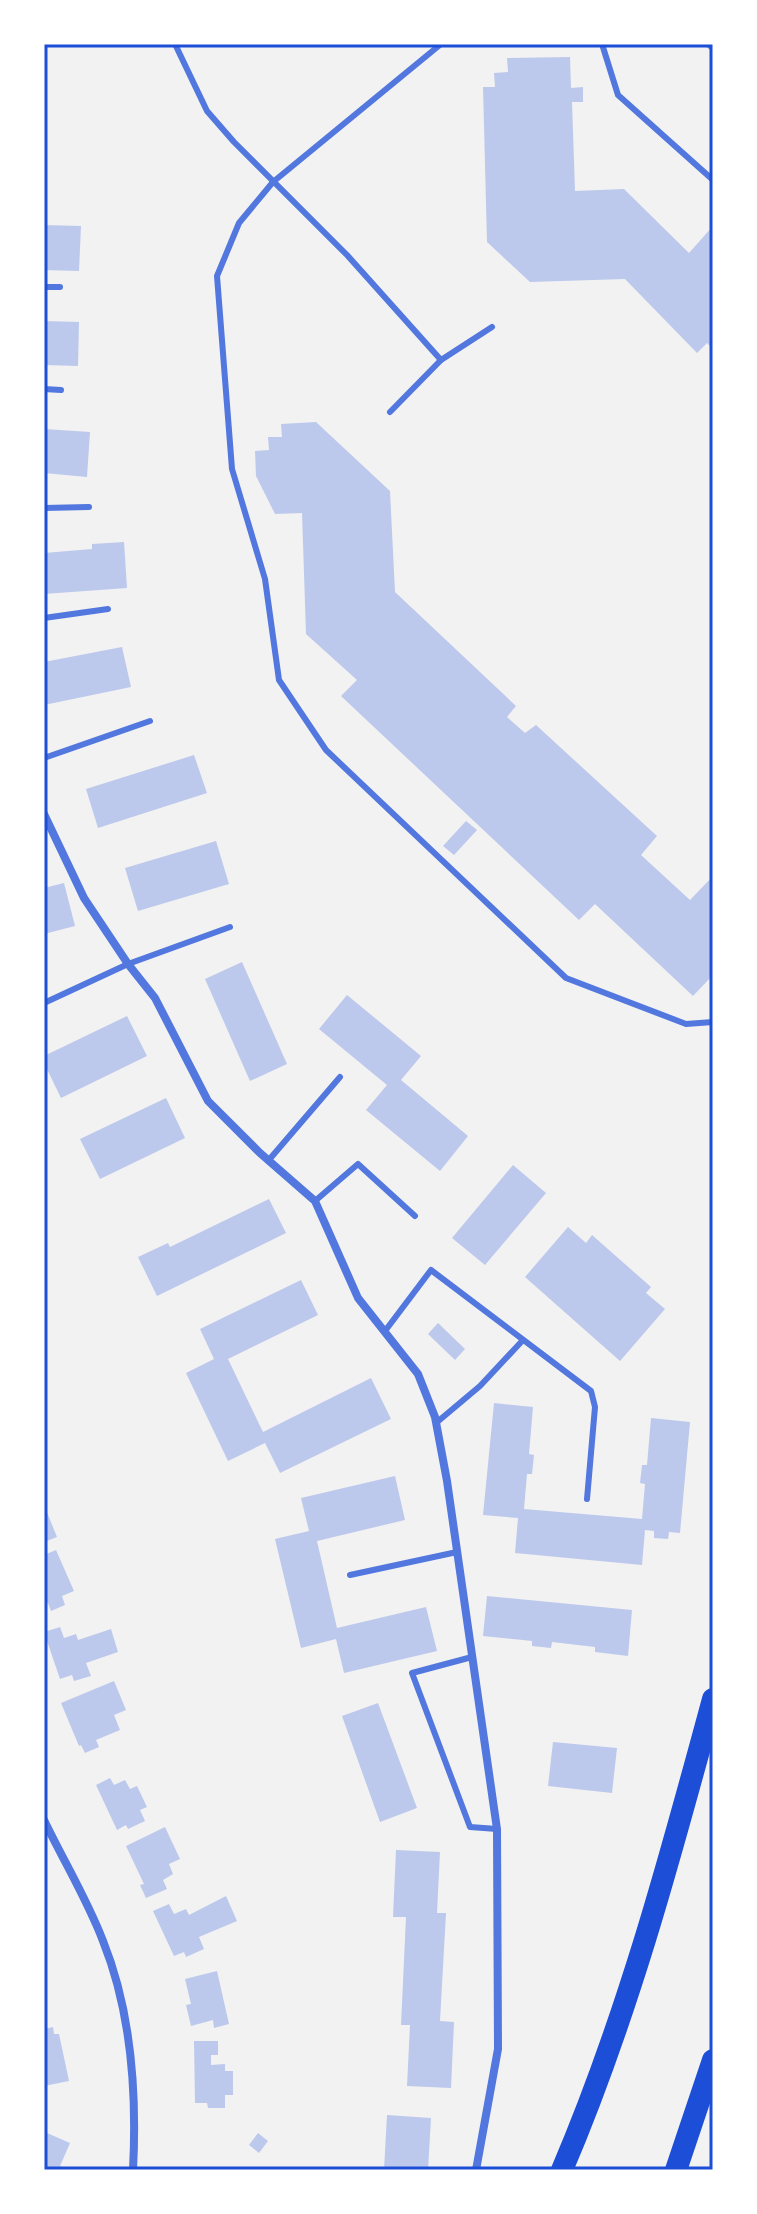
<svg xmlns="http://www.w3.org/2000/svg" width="757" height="2214" viewBox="0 0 757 2214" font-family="'Noto Sans',sans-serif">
	<rect width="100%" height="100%" fill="#f2f2f2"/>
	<g fill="#bdc9ec">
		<polygon points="570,57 571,88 583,87 583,102 572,102 575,191 624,189 689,253 713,226 713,349 707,343 697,353 625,279 530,282 487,242 483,87 495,87 494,73 508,72 507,58"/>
		<polygon points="44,225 81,226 79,271 44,270"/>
		<polygon points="44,321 79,322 78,366 44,365"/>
		<polygon points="316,422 390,491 395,592 516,706 507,717 525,733 536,725 657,836 641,855 690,900 713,876 713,975 693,996 595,904 579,920 341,696 357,680 306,634 302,513 275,514 256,476 255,451 269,450 268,437 282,437 281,424"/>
		<polygon points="44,429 90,432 87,477 44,473"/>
		<polygon points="124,542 127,588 44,594 44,553 92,549 92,544"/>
		<polygon points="122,647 131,687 44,705 44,662"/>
		<polygon points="194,755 207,793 98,828 86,789"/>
		<polygon points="466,821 477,830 454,855 443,846"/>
		<polygon points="216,841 229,884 138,911 125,868"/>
		<polygon points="64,883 75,926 44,934 44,888"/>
		<polygon points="242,962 287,1064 250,1081 205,979"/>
		<polygon points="347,995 421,1056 401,1080 468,1136 440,1171 366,1110 387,1085 319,1029"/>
		<polygon points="127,1016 147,1056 61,1098 44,1063 44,1056"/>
		<polygon points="166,1098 185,1138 100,1179 80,1139"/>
		<polygon points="513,1165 546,1193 485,1265 452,1238"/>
		<polygon points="269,1199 286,1233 157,1296 138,1257 168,1243 170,1247"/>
		<polygon points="568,1227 586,1243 592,1235 651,1287 646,1293 665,1309 620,1361 525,1277"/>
		<polygon points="301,1280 318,1315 228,1359 263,1432 371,1378 391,1419 280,1473 265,1443 228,1461 186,1373 214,1359 200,1329"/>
		<polygon points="438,1323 465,1349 455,1360 428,1334"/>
		<polygon points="494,1403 533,1407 529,1454 534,1455 532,1474 527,1474 524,1509 642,1519 645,1484 640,1483 642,1465 647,1465 651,1418 690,1422 680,1533 669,1532 668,1539 654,1538 654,1531 645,1530 642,1565 515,1553 518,1518 483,1515"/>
		<polygon points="395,1476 405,1520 317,1541 337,1628 426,1607 437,1651 344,1673 336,1639 301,1648 275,1539 309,1531 301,1498"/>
		<polygon points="44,1505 57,1537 44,1542"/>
		<polygon points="56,1550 74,1591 62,1596 65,1605 51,1611 48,1603 45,1604 44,1601 44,1555"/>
		<polygon points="487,1596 632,1610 628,1656 595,1652 595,1647 552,1642 551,1648 532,1646 532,1641 483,1636"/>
		<polygon points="60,1627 64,1638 76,1634 78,1640 111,1629 118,1652 86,1663 91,1676 74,1681 72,1675 60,1679 44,1632"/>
		<polygon points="114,1681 126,1710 114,1715 120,1730 96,1740 99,1747 85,1753 81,1745 79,1746 61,1703"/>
		<polygon points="378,1703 417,1808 380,1822 342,1716"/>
		<polygon points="553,1742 617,1748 612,1793 548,1786"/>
		<polygon points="110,1778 114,1785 125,1780 130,1789 137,1786 147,1807 140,1810 145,1821 128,1829 126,1825 117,1830 96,1785"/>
		<polygon points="165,1827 180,1859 169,1864 173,1874 163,1880 167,1889 146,1898 140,1885 144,1884 126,1846"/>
		<polygon points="396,1850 440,1852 437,1913 446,1913 440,2021 454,2022 451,2088 407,2086 410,2025 401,2025 406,1917 393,1917"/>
		<polygon points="226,1896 237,1921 199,1937 204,1949 186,1957 184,1952 174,1956 153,1911 169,1904 174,1914 186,1909 189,1915"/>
		<polygon points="217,1971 229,2024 214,2028 213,2020 191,2026 186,2005 191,2004 185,1979"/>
		<polygon points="53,2027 54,2034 59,2034 69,2081 44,2086 44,2029"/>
		<polygon points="194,2041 218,2041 218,2055 211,2055 211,2065 225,2064 225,2071 233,2071 233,2095 225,2095 225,2108 208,2108 207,2103 195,2103"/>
		<polygon points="387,2115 431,2118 428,2170 384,2170"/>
		<polygon points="47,2133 70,2143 60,2166 69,2170 44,2170 44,2140"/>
		<polygon points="258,2133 268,2141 259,2153 249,2145"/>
	</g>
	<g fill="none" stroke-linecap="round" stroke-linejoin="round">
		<g stroke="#5277de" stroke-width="6">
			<polyline points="175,44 207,111 234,142 347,255 441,360"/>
			<polyline points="441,44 273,182 239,223 217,276 232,469 265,579 279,680 326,750 566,978 686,1024 713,1022"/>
			<polyline points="602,44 618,95 713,180"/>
			<polyline points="44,287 60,287"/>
			<polyline points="44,389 61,390"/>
			<polyline points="390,412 441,360 492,327"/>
			<polyline points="44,508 89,507"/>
			<polyline points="44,618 108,609"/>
			<polyline points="44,758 150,721"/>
			<polyline points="44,1003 128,964 230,927"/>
			<polyline points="268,1161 340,1077"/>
			<polyline points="315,1201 358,1164 415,1216"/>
			<polyline points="385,1331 431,1270 591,1391 595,1407 587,1499"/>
			<polyline points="436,1423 480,1386 523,1340"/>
			<polyline points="350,1575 457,1552"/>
			<polyline points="472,1657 412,1673 470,1827 497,1829"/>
		</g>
		<g stroke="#5277de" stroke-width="8">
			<polyline points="44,814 84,898 128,964 155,998 208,1101 260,1153 315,1201 358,1298 418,1374 435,1417 447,1481 497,1829 498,2049 476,2170"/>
			<path d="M 44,1820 C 63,1860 87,1899 103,1941 C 132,2013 137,2093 133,2170"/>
		</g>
		<g stroke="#1d4ed8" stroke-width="22">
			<path d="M 562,2170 C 627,2018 670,1858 713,1699"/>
			<polyline points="676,2170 713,2060"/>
		</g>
		<polyline stroke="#7290e2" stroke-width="6" points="708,44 713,49"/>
	</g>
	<rect width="757" height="2214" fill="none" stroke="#ffffff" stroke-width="92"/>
	<rect x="46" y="46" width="665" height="2122" fill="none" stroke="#1d4ed8" stroke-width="3"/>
</svg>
